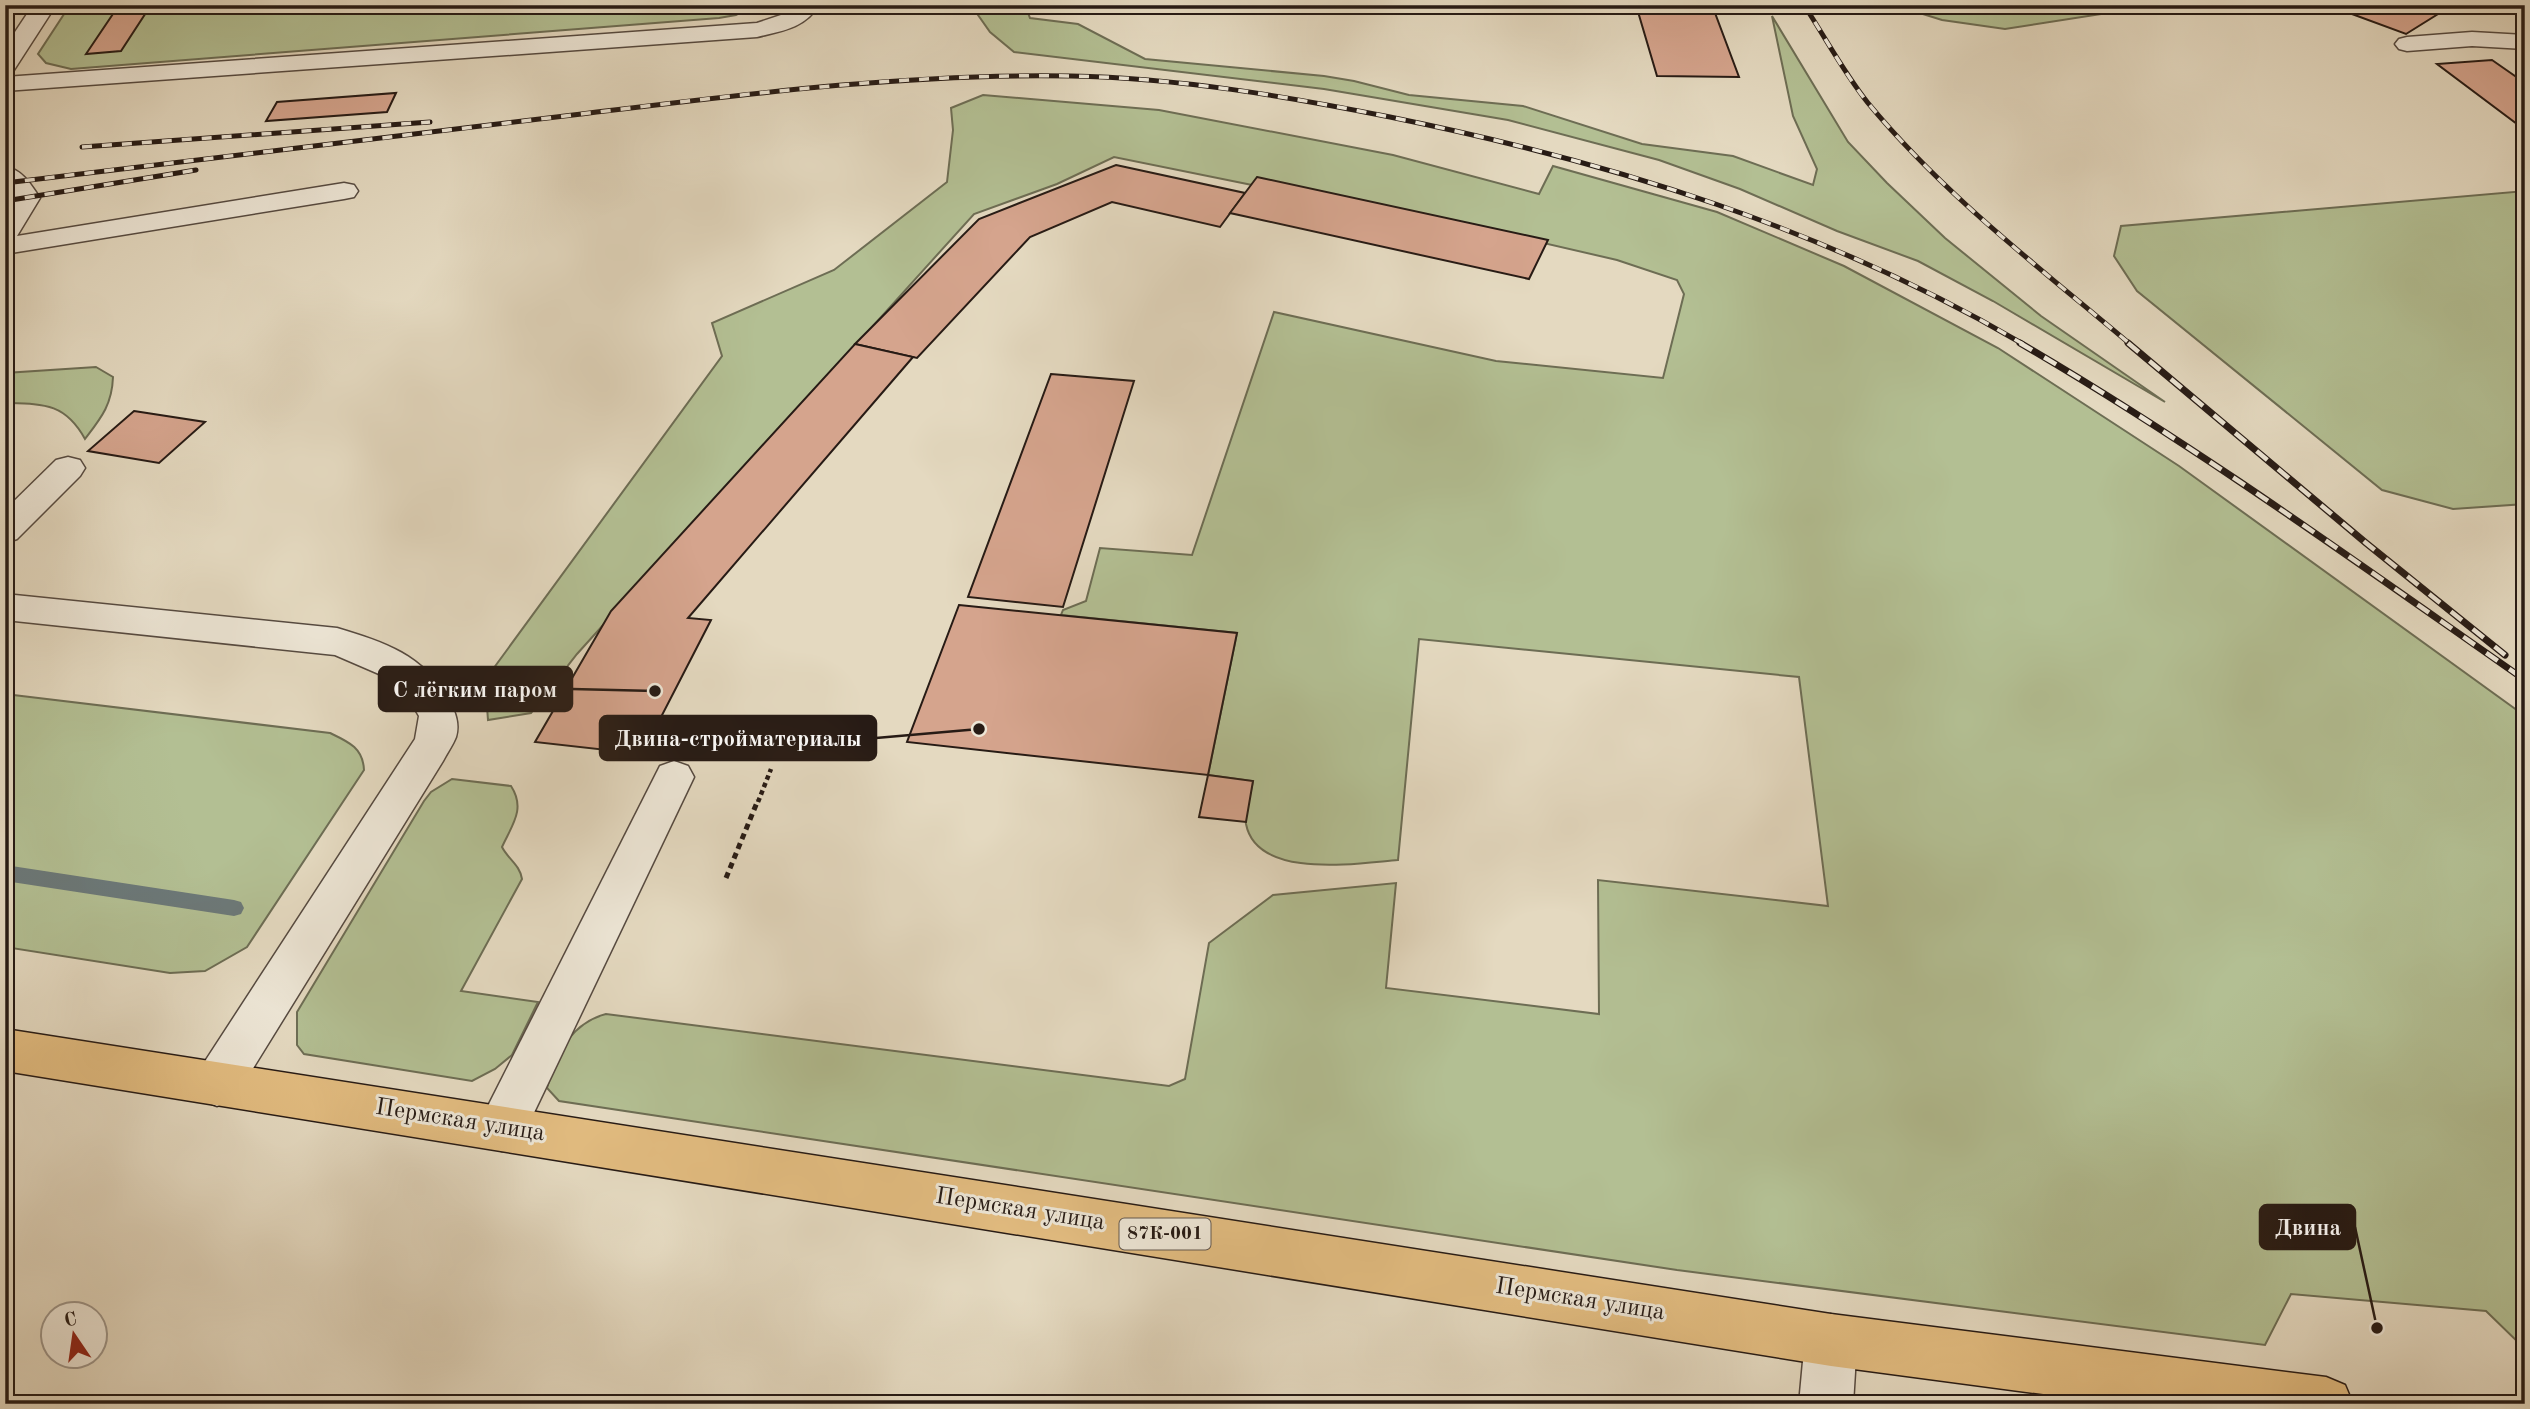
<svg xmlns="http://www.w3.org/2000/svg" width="2530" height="1409" viewBox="0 0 2530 1409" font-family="'Old Standard TT',serif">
	<rect width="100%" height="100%" fill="#e4d9c0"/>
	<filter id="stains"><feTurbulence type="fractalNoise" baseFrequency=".00286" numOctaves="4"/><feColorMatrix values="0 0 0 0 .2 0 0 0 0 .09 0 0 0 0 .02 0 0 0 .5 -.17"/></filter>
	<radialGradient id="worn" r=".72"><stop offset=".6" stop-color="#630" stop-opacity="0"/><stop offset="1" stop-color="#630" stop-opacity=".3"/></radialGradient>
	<g fill="#b3bf93" stroke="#6d6d54" stroke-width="2">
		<polygon points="70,5 753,5 736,15 719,18 71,69 46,63 38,54"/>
		<polygon points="971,5 1025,5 1030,18 1078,24 1145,59 1324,76 1354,81 1409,95 1523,106 1642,144 1733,156 1813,185 1817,169 1793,116 1772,16 1848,142 1887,183 1945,238 2041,316 2165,402 1993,301 1918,261 1837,231 1740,189 1659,160 1508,120 1324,89 1014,52 990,32"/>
		<polygon points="1894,5 2159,5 2005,29 1942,20"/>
		<path d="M 983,95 L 1159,110 L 1393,155 L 1539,194 L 1553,166 L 1717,212 L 1844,266 L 1998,348 L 2179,466 L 2525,716 L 2525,1349 L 2486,1311 L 2291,1294 L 2265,1345 L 1677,1270 L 559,1101 L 547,1088 C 555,1054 571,1023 606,1014 L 1169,1086 L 1185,1079 L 1209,943 L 1273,895 L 1396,883 L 1386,988 L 1599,1014 L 1598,880 L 1828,906 L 1799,677 L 1419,639 L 1398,860 C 1358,863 1257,880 1246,824 C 1244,812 1251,794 1253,781 L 1208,775 L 1237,633 L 1061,615 L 1063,610 L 1086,601 L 1100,548 L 1192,555 L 1274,312 L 1496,361 L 1663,378 L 1684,294 L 1677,280 L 1617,260 L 1423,215 L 1257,186 L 1114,157 L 1057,184 L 974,214 L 577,654 L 531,713 L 488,720 L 485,680 L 722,356 L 712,323 L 834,270 L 947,182 L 953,130 L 951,108 Z"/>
		<polygon points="2525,191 2525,504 2453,509 2382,490 2137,291 2114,256 2121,226"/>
		<path d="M 96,367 L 113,377 C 112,405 101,418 85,439 C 65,403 44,404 5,403 L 5,373 Z"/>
		<path d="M 5,694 L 330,733 C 349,742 363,748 364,770 L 247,947 L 205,971 L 170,973 L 5,947 Z"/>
		<path d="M 452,779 L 511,786 C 526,809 512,825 502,847 C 508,859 520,865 522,879 L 461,991 L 538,1002 L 512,1055 L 495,1069 L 472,1081 L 304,1054 L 297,1045 L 297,1012 L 424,801 L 431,792 Z"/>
	</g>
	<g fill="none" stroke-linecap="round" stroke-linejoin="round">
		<polygon fill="#6c7979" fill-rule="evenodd" points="5,865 234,900 241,902 244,908 241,914 234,916 5,881"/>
	</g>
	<g fill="#d5a48d" stroke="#271b15" stroke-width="2">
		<polygon points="119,5 151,5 121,51 86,54"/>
		<polygon points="828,5 892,5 893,6 828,12"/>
		<polygon points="1636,5 1712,5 1739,77 1657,76"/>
		<polygon points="2337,5 2412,5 2438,14 2406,34 2333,7"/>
		<polygon points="2492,60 2525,83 2525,130 2437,64"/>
		<polygon points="396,93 387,112 266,121 277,102"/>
		<polygon points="1116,165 1245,193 1220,227 1112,202 1030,237 917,358 855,344 979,219"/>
		<polygon points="1257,177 1548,240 1529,279 1230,213"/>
		<polygon points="855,344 913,357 688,618 711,620 642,754 535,742 611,611"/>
		<polygon points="1051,374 1134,381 1063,607 968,597"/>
		<polygon points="134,411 205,422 159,463 88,451"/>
		<polygon points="959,605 1237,633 1208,775 907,742"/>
		<polygon points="1208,775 1253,781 1246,822 1199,817"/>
	</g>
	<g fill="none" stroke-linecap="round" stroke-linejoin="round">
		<defs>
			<g id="minor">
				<polygon points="33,5 56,5 14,70 5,72 5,47"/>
				<path d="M 796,5 L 819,5 C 805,28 782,31 757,37 L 5,91 L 5,77 L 757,23 L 784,14 Z"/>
				<polygon points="2472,32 2525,35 2525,49 2472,46 2407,51 2399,49 2395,44 2399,39 2407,37"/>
				<path d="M 5,166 C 23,171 30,183 40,198 L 17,236 L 344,183 L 354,185 L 358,191 L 354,197 L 344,199 L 5,254 L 5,210 L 12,198 L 5,187 Z"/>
				<polygon points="68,457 80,460 85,468 80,476 17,539 5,543 5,510 56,460"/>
				<path d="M 5,594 L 337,628 C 386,643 422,654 449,700 C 455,712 460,723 456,737 C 453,745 447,753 443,761 L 234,1099 L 217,1106 L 200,1099 L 194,1084 L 200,1069 L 415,739 L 419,716 L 409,699 L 386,677 L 335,655 L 5,620 Z"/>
				<polygon points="674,761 688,766 694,777 519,1144 502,1151 485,1144 478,1128 485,1112 660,766"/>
				<polygon points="1831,1314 1850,1321 1857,1340 1853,1404 1799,1404 1805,1340 1812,1321"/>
			</g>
			<polygon id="major" points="5,1029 1831,1314 2326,1377 2345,1385 2353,1404 2118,1404 1831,1366 5,1071"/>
		</defs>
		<use href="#minor" stroke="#564a40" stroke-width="3"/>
		<use href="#major" stroke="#271b15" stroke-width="3"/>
		<polyline stroke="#271b15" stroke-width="4.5" stroke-dasharray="4.5 3.5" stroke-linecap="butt" points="758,802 771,769"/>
		<polyline stroke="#271b15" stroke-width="5" stroke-dasharray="6 4.5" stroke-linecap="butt" points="726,878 758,800"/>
		<use href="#minor" fill="#ede6d6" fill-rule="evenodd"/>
		<use href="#major" fill="#e2bc80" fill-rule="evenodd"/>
		<defs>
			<g id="rail-far1">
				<path d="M 1804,5 C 1825,37 1844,73 1868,103 C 1944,195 2040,268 2130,344"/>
				<polyline points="82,147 430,122"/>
				<path d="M 5,183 C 194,160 384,138 573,115 C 738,95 904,73 1071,76 C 1178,78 1285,96 1390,117 C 1612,162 1827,229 2023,344"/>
				<polyline points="5,201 196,170"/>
			</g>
			<g id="rail">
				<path d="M 2020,343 C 2195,445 2359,564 2525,680"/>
				<polyline points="2128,343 2366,543 2505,655"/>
			</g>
		</defs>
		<use href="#rail-far1" stroke="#271b15" stroke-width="5"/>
		<use href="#rail" stroke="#271b15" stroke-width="7"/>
		<use href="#rail-far1" stroke="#ede6d6" stroke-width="3.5" stroke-dasharray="10" stroke-linecap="butt"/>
		<use href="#rail" stroke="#ede6d6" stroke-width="4.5" stroke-dasharray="14" stroke-linecap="butt"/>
	</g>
	<g text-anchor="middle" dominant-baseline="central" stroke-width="6" stroke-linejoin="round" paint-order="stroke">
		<rect fill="#ede6d6" stroke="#62584f" stroke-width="2" x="1119.5" y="1218.5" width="91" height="31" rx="5"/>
		<g font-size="19" font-weight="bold" fill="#271b15">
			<text x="1165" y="1234">87К-001</text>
		</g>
		<g font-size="24" fill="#271b15" stroke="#ede6d6">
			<text transform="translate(460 1121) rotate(9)">Пермская улица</text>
			<text transform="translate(1020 1210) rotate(9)">Пермская улица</text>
			<text transform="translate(1580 1300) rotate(9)">Пермская улица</text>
		</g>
	</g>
	<path fill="none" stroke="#271b15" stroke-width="2.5" d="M655 691L572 689M979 729L876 738M2377 1328L2355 1227"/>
	<g fill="#271b15" stroke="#ede6d6" stroke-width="2.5">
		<circle cx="655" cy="691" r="7"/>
		<circle cx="979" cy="729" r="7"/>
		<circle cx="2377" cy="1328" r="7"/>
	</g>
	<g fill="#271b15" stroke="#271b15" stroke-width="2.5">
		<rect x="379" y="667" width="193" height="44" rx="7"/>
		<rect x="600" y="716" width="276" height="44" rx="7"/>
		<rect x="2260" y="1205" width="95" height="44" rx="7"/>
	</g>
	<g font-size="23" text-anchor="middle" font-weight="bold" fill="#fff">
		<text x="475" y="697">С лёгким паром</text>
		<text x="738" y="746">Двина-стройматериалы</text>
		<text x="2308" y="1235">Двина</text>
	</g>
	<rect width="2530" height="1409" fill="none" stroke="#e4d9c0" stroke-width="28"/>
	<rect x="7" y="7" width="2516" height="1395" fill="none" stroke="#271b15" stroke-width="3.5"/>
	<rect x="14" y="14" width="2502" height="1381" fill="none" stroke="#271b15" stroke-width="2"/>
	<g transform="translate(74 1335) rotate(347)"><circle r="33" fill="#ede6d6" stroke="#9e9589" stroke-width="2"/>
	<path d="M0-5L12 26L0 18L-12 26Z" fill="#8f2418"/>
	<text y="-10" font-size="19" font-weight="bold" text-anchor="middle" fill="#271b15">С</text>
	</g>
	<rect width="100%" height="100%" filter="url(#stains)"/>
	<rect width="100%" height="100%" fill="url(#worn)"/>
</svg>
